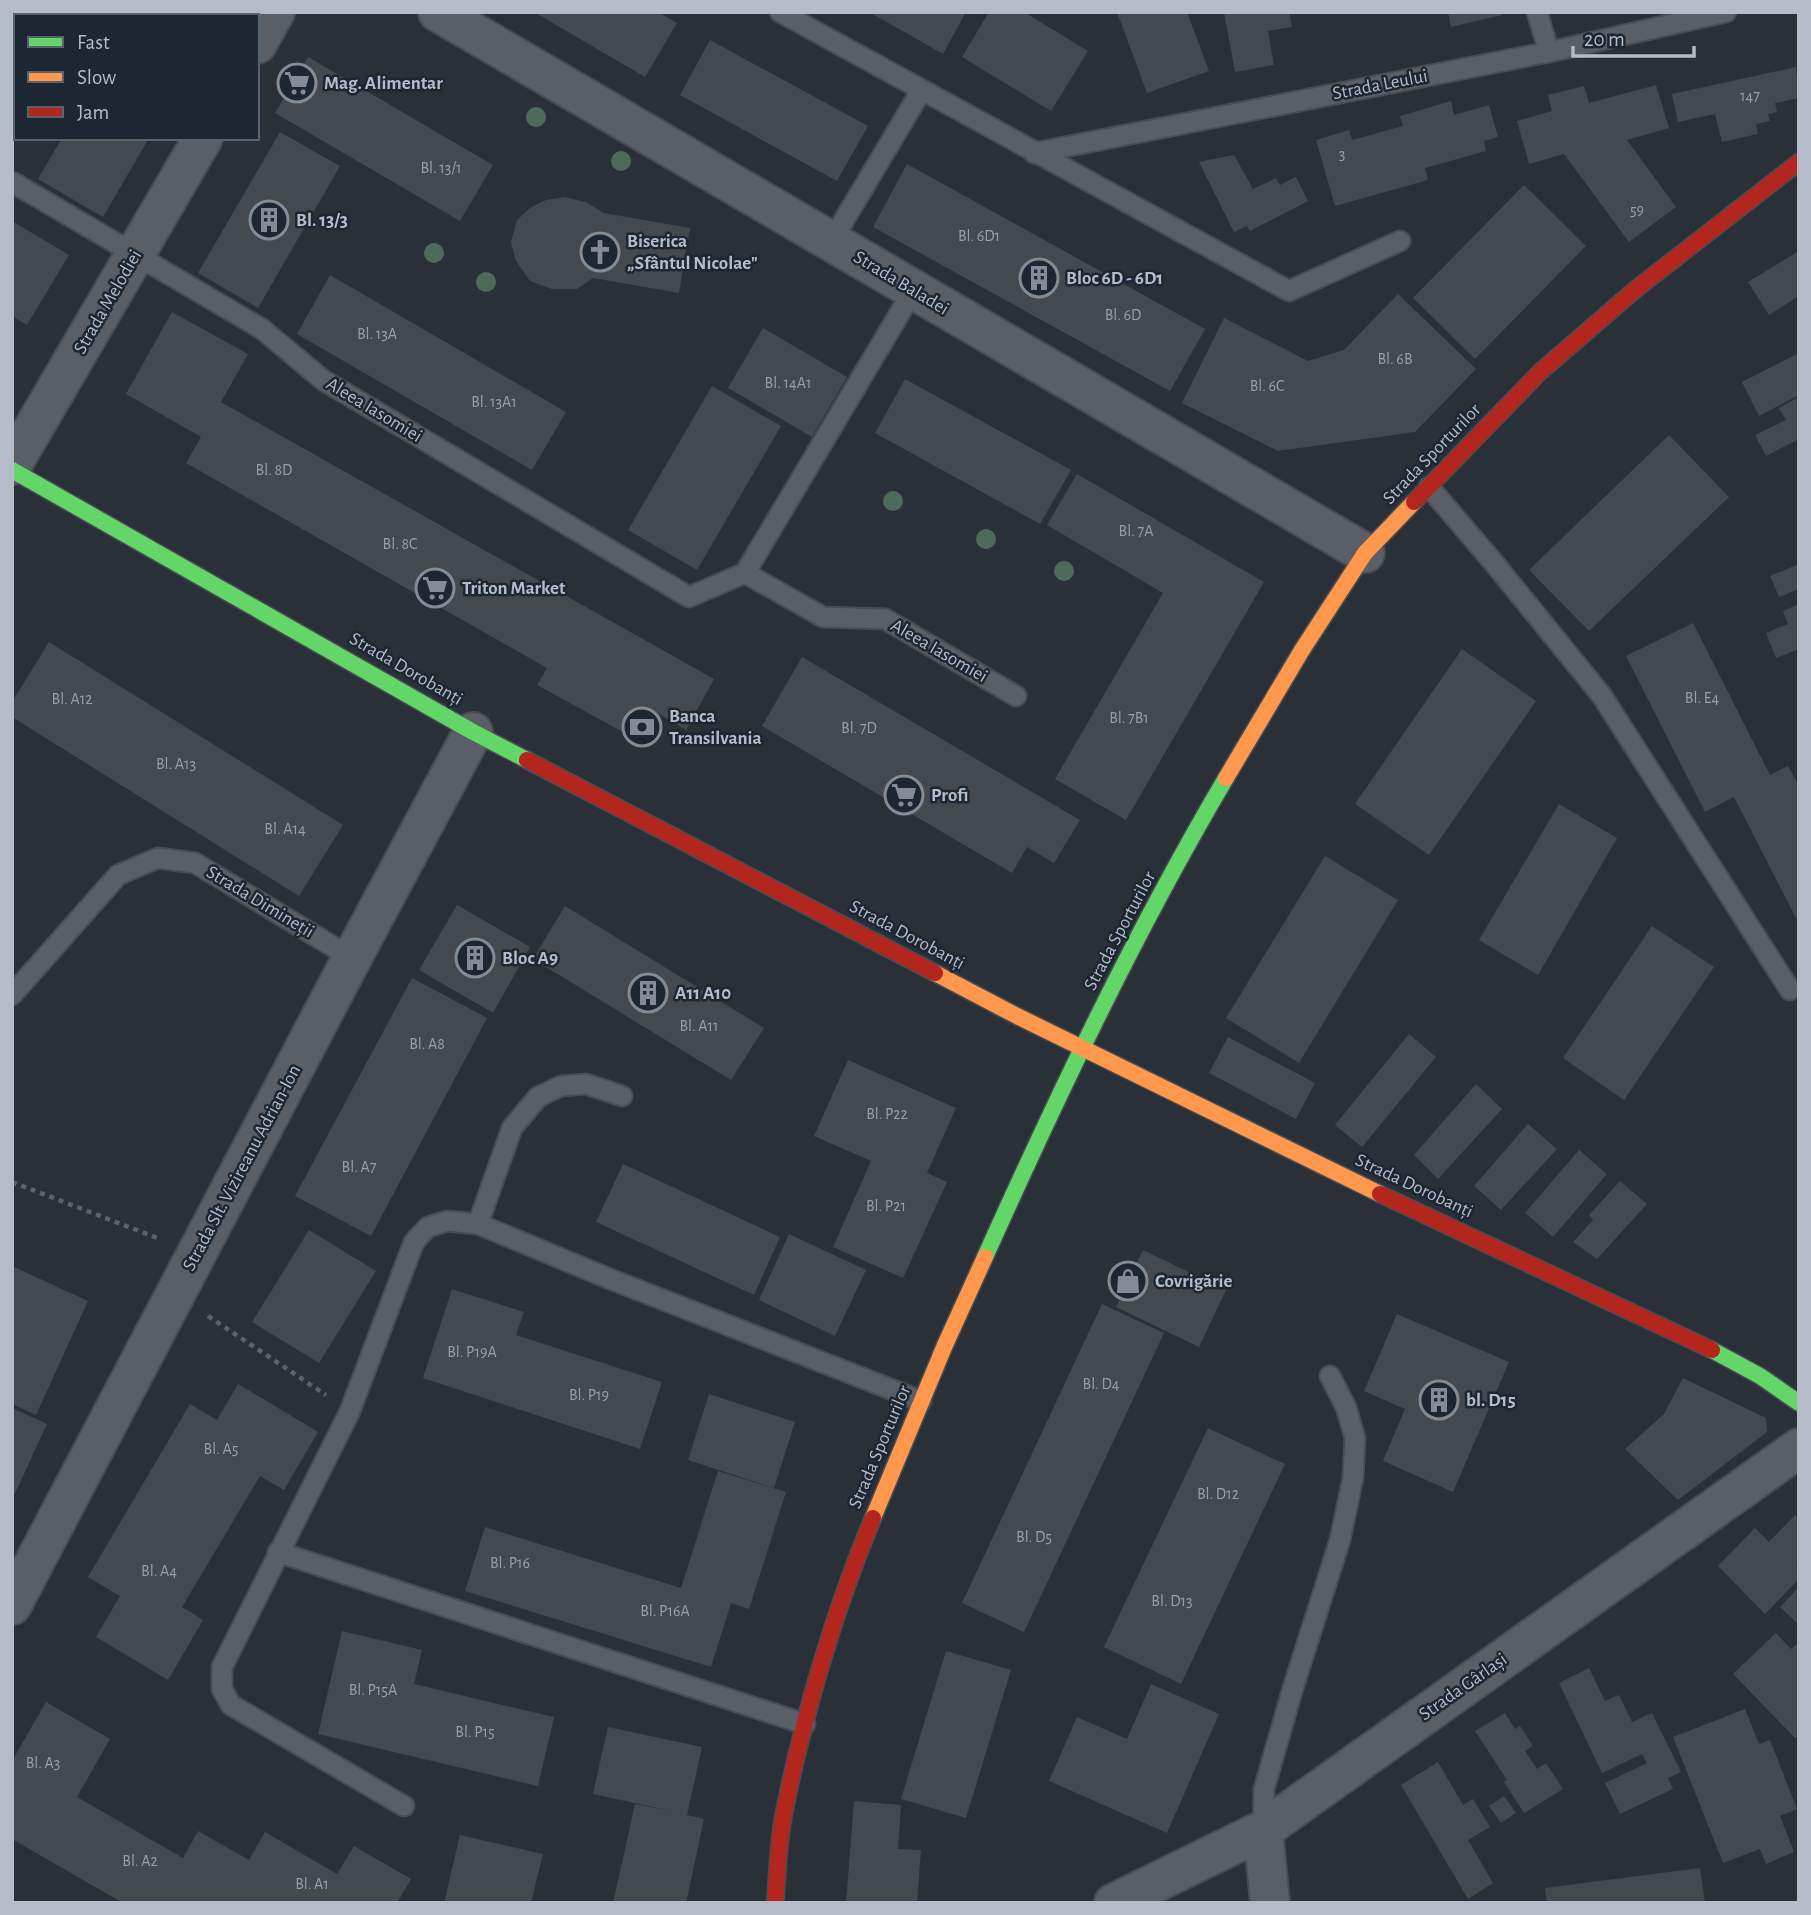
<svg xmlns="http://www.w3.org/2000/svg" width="1811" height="1915" viewBox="0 0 1811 1915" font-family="'Alegreya Sans',sans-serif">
	<rect width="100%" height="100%" fill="#2a3038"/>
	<g fill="#444950">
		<polygon points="136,12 224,12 222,16 134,16"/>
		<polygon points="534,12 658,12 677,23 645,77"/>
		<polygon points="869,12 966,12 943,54"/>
		<polygon points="989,12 1024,12 1088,51 1051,111 962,57"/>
		<polygon points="1117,12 1187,12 1209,71 1147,93"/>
		<polygon points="1224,12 1289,12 1292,27 1268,31 1274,65 1235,72"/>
		<polygon points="1448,12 1502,12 1502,15 1451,27"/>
		<polygon points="12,23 16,25 16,105 12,111"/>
		<polygon points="710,40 868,126 837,181 680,95"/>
		<polygon points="308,57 493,165 460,221 275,113"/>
		<polygon points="1796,67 1799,98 1775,103 1777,112 1768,114 1770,121 1756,124 1758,134 1722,142 1715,114 1678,122 1672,94"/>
		<polygon points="1656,85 1669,128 1627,140 1676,207 1629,242 1564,154 1529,164 1517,121 1552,111 1548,95 1584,86 1589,103"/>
		<polygon points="1451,101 1454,115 1489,105 1498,137 1484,141 1486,151 1425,168 1428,180 1335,206 1316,140 1349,130 1352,140 1403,126 1400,116"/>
		<polygon points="280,132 340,166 258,308 198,273"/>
		<polygon points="62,138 149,138 103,217 38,179"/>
		<polygon points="1234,155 1253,189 1276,178 1280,185 1296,177 1308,201 1250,231 1247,226 1234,232 1199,162"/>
		<polygon points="907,164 1205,329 1170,391 873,227"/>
		<polygon points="1524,185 1586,246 1475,359 1413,298"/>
		<polygon points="564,197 586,202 604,213 690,228 679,293 593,278 577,289 552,289 530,281 516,261 511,242 517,220 530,208 546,200"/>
		<polygon points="12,221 69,255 27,325 12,316"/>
		<polygon points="1799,251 1799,296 1769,315 1748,282"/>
		<polygon points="330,275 566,412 532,470 297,334"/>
		<polygon points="1398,294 1476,369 1415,432 1278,451 1182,403 1224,318 1308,361 1344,350"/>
		<polygon points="172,312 248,354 221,402 714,679 686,730 659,714 643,743 537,685 547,668 186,463 201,437 126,394"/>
		<polygon points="763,328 847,377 812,437 728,388"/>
		<polygon points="1799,353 1799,395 1759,416 1742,382"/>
		<polygon points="905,379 1071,470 1040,524 875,433"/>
		<polygon points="712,386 781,426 697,570 628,530"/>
		<polygon points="1799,397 1799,439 1766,456 1755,435 1786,420 1779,408"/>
		<polygon points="1669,435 1729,497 1589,631 1529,570"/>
		<polygon points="1077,474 1264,582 1126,820 1055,779 1163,593 1047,525"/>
		<polygon points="1799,564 1799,589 1779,597 1770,576"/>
		<polygon points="1799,604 1799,649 1776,658 1766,633 1788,624 1783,611"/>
		<polygon points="1693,623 1770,775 1788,766 1799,786 1799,924 1734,797 1705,812 1626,656"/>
		<polygon points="49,642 343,825 299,896 12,717 12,702"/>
		<polygon points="1462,649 1536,701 1429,855 1355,804"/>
		<polygon points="802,657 1080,820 1054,863 1027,847 1012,873 762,726"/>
		<polygon points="1559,804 1617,838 1538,975 1479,940"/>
		<polygon points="1325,856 1398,900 1299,1063 1226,1018"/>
		<polygon points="457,905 530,947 493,1013 419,970"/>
		<polygon points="565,906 764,1028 731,1080 533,959"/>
		<polygon points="1652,926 1714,967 1624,1100 1563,1058"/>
		<polygon points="412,978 487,1018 371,1236 295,1196"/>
		<polygon points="1409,1034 1436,1057 1362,1147 1335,1125"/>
		<polygon points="1228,1037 1315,1083 1296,1119 1209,1073"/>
		<polygon points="848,1060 956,1108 927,1173 947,1182 903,1278 833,1247 871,1161 814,1136"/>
		<polygon points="1476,1084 1502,1109 1438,1179 1414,1155"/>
		<polygon points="1528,1124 1557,1149 1501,1210 1474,1186"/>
		<polygon points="1579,1150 1607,1174 1553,1237 1525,1213"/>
		<polygon points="623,1164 780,1237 754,1295 596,1222"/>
		<polygon points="1620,1181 1647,1204 1597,1259 1573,1242 1593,1220 1589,1215"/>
		<polygon points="309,1230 376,1271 319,1363 252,1322"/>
		<polygon points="789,1234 866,1270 835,1336 759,1300"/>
		<polygon points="1143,1250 1226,1290 1199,1347 1116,1307"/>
		<polygon points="12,1266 88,1301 36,1415 12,1404"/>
		<polygon points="452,1289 524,1312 516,1335 662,1382 640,1449 423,1378"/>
		<polygon points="1102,1304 1164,1333 1024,1632 962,1603"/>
		<polygon points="1397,1314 1509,1362 1453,1492 1383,1461 1405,1409 1364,1391"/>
		<polygon points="1683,1378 1766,1418 1767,1432 1678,1500 1625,1449 1664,1414"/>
		<polygon points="238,1384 318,1432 284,1490 260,1476 182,1607 203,1620 168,1680 96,1637 120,1596 88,1577 190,1404 217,1420"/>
		<polygon points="709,1394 795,1422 774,1488 688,1460"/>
		<polygon points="12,1408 47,1424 12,1500"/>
		<polygon points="1208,1428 1285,1464 1181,1684 1104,1647"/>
		<polygon points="718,1471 786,1492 749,1609 731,1603 711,1667 465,1591 485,1527 681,1588"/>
		<polygon points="1795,1515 1799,1519 1799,1561 1796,1564 1799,1567 1799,1579 1765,1614 1718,1566 1755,1528 1769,1542"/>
		<polygon points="1799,1587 1799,1625 1780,1607"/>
		<polygon points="342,1631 422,1650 414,1684 554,1717 538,1786 318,1734"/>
		<polygon points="1776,1633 1791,1649 1799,1642 1799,1735 1795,1738 1733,1674"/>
		<polygon points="946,1651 1011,1670 966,1818 901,1799"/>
		<polygon points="1589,1668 1605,1701 1619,1695 1632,1722 1652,1713 1681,1772 1668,1778 1673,1789 1620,1814 1605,1783 1647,1763 1642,1754 1602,1773 1559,1683"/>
		<polygon points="1151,1684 1219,1714 1167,1833 1049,1781 1077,1717 1127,1739"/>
		<polygon points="46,1702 110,1739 77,1797 183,1858 198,1831 249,1860 265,1832 337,1874 354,1846 411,1879 397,1903 259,1903 256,1901 254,1903 123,1903 12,1839 12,1761"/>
		<polygon points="1745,1709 1759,1744 1770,1740 1797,1809 1780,1816 1794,1852 1766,1864 1760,1849 1723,1863 1673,1737"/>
		<polygon points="1505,1713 1515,1729 1520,1726 1533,1746 1525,1751 1537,1769 1546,1763 1563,1789 1524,1813 1504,1782 1507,1780 1475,1731"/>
		<polygon points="608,1727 702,1747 687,1815 704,1819 686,1903 613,1903 635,1804 676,1812 593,1794"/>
		<polygon points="1438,1762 1463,1805 1473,1799 1490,1827 1468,1840 1493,1883 1468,1899 1401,1785"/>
		<polygon points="1504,1796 1516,1813 1501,1823 1489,1806"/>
		<polygon points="854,1801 901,1805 898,1849 921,1850 917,1903 846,1903"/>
		<polygon points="460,1835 543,1854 531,1903 444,1903"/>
		<polygon points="1700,1868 1705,1903 1547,1903 1545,1888"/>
	</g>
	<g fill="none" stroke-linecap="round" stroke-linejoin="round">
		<defs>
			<g id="lane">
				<polyline points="780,12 1289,291 1400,241"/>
				<polyline points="1537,12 1549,52"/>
				<polyline points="1034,153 1549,52 1726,12"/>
				<polyline points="12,182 262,329 323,380 689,597 745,573 823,617 885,619 1016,696"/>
				<polyline points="831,242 921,91"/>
				<polyline points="1429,487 1494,563 1602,696 1790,990"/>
				<polyline points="745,573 913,291"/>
				<polyline points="12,995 118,875 158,858 195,863 352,958"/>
				<polyline points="478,1224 512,1128 538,1097 561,1086 586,1084 622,1096"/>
				<polyline points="278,1552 805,1724"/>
				<polyline points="404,1806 231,1705 222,1689 222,1667 350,1411 414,1242 428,1227 447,1221 478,1224 610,1279 921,1401"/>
				<polyline points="1263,1830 1264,1789 1293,1688 1340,1540 1353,1478 1355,1438 1346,1407 1330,1376"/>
			</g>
			<g id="street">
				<polyline points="438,12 1365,553"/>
				<polyline points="257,44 275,12"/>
				<polyline points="12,465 203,138"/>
				<polyline points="12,1605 352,958 473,732"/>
				<polyline points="1263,1830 1270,1903"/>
				<polyline points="1114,1903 1263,1830 1799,1448"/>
			</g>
			<g id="fast">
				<polyline points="12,470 473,732 527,760"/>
				<path d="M 985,1257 C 1058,1095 1135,932 1226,778"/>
				<polyline points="1712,1350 1760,1376 1799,1403"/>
			</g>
			<g id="slow">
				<polyline points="1226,778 1302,650 1365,553 1414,502"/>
				<polyline points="935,973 1017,1016 1380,1194"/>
				<polyline points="873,1518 945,1345 985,1257"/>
			</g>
			<g id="jam">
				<polyline points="1414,502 1540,372 1636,289 1799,162"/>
				<polyline points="527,760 935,973"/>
				<polyline points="1380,1194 1712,1350"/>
				<path d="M 775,1903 C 778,1872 778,1838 785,1808 C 804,1714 836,1606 873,1518"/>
			</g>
		</defs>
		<use href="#lane" stroke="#484c53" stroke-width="23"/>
		<use href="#street" stroke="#484c53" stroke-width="42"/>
		<use href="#fast" stroke="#484c53" stroke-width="19"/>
		<use href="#slow" stroke="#484c53" stroke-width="19"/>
		<use href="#jam" stroke="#484c53" stroke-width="19"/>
		<g stroke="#5d636a" stroke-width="4.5" stroke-dasharray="5 5" stroke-linecap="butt">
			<polyline points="12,1182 160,1239"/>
			<polyline points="208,1316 326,1395"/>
		</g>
		<use href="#lane" stroke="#5a5e66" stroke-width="19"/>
		<use href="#street" stroke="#5a5e66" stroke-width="38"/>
		<use href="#fast" stroke="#63d668" stroke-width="16"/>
		<use href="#slow" stroke="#ff974d" stroke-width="16"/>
		<use href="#jam" stroke="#b3261e" stroke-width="16"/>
	</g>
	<g fill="#4e6a5a">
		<circle cx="536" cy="117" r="10"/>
		<circle cx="621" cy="161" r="10"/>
		<circle cx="434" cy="253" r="10"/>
		<circle cx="486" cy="282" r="10"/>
		<circle cx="893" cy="501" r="10"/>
		<circle cx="986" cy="539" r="10"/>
		<circle cx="1064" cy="571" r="10"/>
	</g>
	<defs>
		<symbol id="supermarket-ring" viewBox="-11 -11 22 22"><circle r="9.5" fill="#1d2633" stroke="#848b96" stroke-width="1.5"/><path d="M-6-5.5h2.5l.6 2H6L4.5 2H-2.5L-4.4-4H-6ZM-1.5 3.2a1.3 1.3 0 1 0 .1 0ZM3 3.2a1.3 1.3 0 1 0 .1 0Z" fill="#848b96"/></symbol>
		<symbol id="building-ring" viewBox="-11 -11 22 22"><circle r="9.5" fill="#1d2633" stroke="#848b96" stroke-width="1.5"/><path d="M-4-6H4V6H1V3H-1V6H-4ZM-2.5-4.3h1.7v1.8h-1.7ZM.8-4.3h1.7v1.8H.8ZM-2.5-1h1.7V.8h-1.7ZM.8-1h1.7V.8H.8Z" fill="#848b96"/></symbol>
		<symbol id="church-ring" viewBox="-11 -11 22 22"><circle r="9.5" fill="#1d2633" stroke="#848b96" stroke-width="1.5"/><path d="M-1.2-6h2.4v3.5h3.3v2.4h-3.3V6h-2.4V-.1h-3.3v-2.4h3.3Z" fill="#848b96"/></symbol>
		<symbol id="bank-ring" viewBox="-11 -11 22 22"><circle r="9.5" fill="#1d2633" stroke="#848b96" stroke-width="1.5"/><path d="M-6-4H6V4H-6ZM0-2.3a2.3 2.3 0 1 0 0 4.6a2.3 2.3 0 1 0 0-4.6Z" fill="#848b96"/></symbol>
		<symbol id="shop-ring" viewBox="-11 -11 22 22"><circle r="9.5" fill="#1d2633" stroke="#848b96" stroke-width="1.5"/><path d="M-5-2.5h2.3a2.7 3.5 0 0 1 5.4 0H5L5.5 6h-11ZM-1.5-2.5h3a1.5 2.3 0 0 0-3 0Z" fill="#848b96"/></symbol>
	</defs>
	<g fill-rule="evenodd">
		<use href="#supermarket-ring" x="275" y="61" width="44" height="44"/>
		<use href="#building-ring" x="247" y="198" width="44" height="44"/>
		<use href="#church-ring" x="578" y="230" width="44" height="44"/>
		<use href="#building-ring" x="1017" y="256" width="44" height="44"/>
		<use href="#supermarket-ring" x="413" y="566" width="44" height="44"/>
		<use href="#bank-ring" x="620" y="705" width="44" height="44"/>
		<use href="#supermarket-ring" x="882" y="773" width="44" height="44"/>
		<use href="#building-ring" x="453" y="936" width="44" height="44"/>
		<use href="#building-ring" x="626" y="971" width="44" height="44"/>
		<use href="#shop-ring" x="1106" y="1259" width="44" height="44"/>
		<use href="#building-ring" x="1417" y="1378" width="44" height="44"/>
	</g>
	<g text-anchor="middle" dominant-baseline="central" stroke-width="5" stroke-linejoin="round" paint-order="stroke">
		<g font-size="16" fill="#989fab">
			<text x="1750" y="96">147</text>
			<text x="1342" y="154">3</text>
			<text x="441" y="168">Bl. 13/1</text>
			<text x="1637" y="210">59</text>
			<text x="979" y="236">Bl. 6D1</text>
			<text x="1123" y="315">Bl. 6D</text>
			<text x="377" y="334">Bl. 13A</text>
			<text x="1395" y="359">Bl. 6B</text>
			<text x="788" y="383">Bl. 14A1</text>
			<text x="1267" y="386">Bl. 6C</text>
			<text x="494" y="402">Bl. 13A1</text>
			<text x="274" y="470">Bl. 8D</text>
			<text x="1136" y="531">Bl. 7A</text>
			<text x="400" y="544">Bl. 8C</text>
			<text x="1702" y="698">Bl. E4</text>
			<text x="72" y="699">Bl. A12</text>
			<text x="1129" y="718">Bl. 7B1</text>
			<text x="859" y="728">Bl. 7D</text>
			<text x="176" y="764">Bl. A13</text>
			<text x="285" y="829">Bl. A14</text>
			<text x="699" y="1026">Bl. A11</text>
			<text x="427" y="1044">Bl. A8</text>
			<text x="887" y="1114">Bl. P22</text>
			<text x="359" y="1167">Bl. A7</text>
			<text x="886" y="1206">Bl. P21</text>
			<text x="472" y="1352">Bl. P19A</text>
			<text x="1101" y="1384">Bl. D4</text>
			<text x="589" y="1395">Bl. P19</text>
			<text x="221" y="1449">Bl. A5</text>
			<text x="1218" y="1494">Bl. D12</text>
			<text x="1034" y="1537">Bl. D5</text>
			<text x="510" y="1563">Bl. P16</text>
			<text x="159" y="1571">Bl. A4</text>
			<text x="1172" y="1601">Bl. D13</text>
			<text x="665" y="1611">Bl. P16A</text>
			<text x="373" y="1690">Bl. P15A</text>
			<text x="475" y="1732">Bl. P15</text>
			<text x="43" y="1763">Bl. A3</text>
			<text x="140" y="1861">Bl. A2</text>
			<text x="312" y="1884">Bl. A1</text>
		</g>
		<g font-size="19" font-weight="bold" fill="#b4bcc9" stroke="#1d2633" text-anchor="start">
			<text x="324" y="83">Mag. Alimentar</text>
			<text x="296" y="220">Bl. 13/3</text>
			<text x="627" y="241">Biserica<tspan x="627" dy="22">„Sfântul Nicolae"</tspan></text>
			<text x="1066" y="278">Bloc 6D - 6D1</text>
			<text x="462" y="588">Triton Market</text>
			<text x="669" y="716">Banca<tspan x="669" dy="22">Transilvania</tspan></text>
			<text x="931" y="795">Profi</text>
			<text x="502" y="958">Bloc A9</text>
			<text x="675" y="993">A11 A10</text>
			<text x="1155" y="1281">Covrigărie</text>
			<text x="1466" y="1400">bl. D15</text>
		</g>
		<g font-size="19" fill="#b4bcc9" stroke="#1d2633">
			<text transform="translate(1380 85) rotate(-11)">Strada Leului</text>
			<text transform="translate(901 283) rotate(31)">Strada Baladei</text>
			<text transform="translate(108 302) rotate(-60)">Strada Melodiei</text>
			<text transform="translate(374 410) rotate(31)">Aleea Iasomiei</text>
			<text transform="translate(1432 454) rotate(-46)">Strada Sporturilor</text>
			<text transform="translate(939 651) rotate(30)">Aleea Iasomiei</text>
			<text transform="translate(406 669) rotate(30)">Strada Dorobanți</text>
			<text transform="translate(260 902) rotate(31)">Strada Dimineții</text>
			<text transform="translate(1120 931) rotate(-62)">Strada Sporturilor</text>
			<text transform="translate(907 935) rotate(28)">Strada Dorobanți</text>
			<text transform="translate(242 1168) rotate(-62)">Strada Slt. Vizireanu Adrian-Ion</text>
			<text transform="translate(1414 1186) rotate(25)">Strada Dorobanți</text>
			<text transform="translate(880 1447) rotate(-67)">Strada Sporturilor</text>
			<text transform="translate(1463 1687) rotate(-35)">Strada Gârlași</text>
		</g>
	</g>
	<rect width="1811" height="1915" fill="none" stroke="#b4bcc9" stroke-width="28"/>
	<rect x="14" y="14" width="245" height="126" fill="#1d2633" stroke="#59626f" stroke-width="2"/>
	<rect x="28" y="37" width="35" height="10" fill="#63d668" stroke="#59626f" stroke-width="2"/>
	<text x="77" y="49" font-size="21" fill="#b4bcc9">Fast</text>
	<rect x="28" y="72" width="35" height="10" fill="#ff974d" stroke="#59626f" stroke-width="2"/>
	<text x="77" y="84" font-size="21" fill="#b4bcc9">Slow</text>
	<rect x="28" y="107" width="35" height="10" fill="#b3261e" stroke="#59626f" stroke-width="2"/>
	<text x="77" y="119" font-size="21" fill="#b4bcc9">Jam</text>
	<path d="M1573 46v10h121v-10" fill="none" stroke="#b4bcc9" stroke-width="3.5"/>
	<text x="1584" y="46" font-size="21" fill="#b4bcc9" stroke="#1d2633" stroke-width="5" paint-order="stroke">20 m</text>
</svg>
